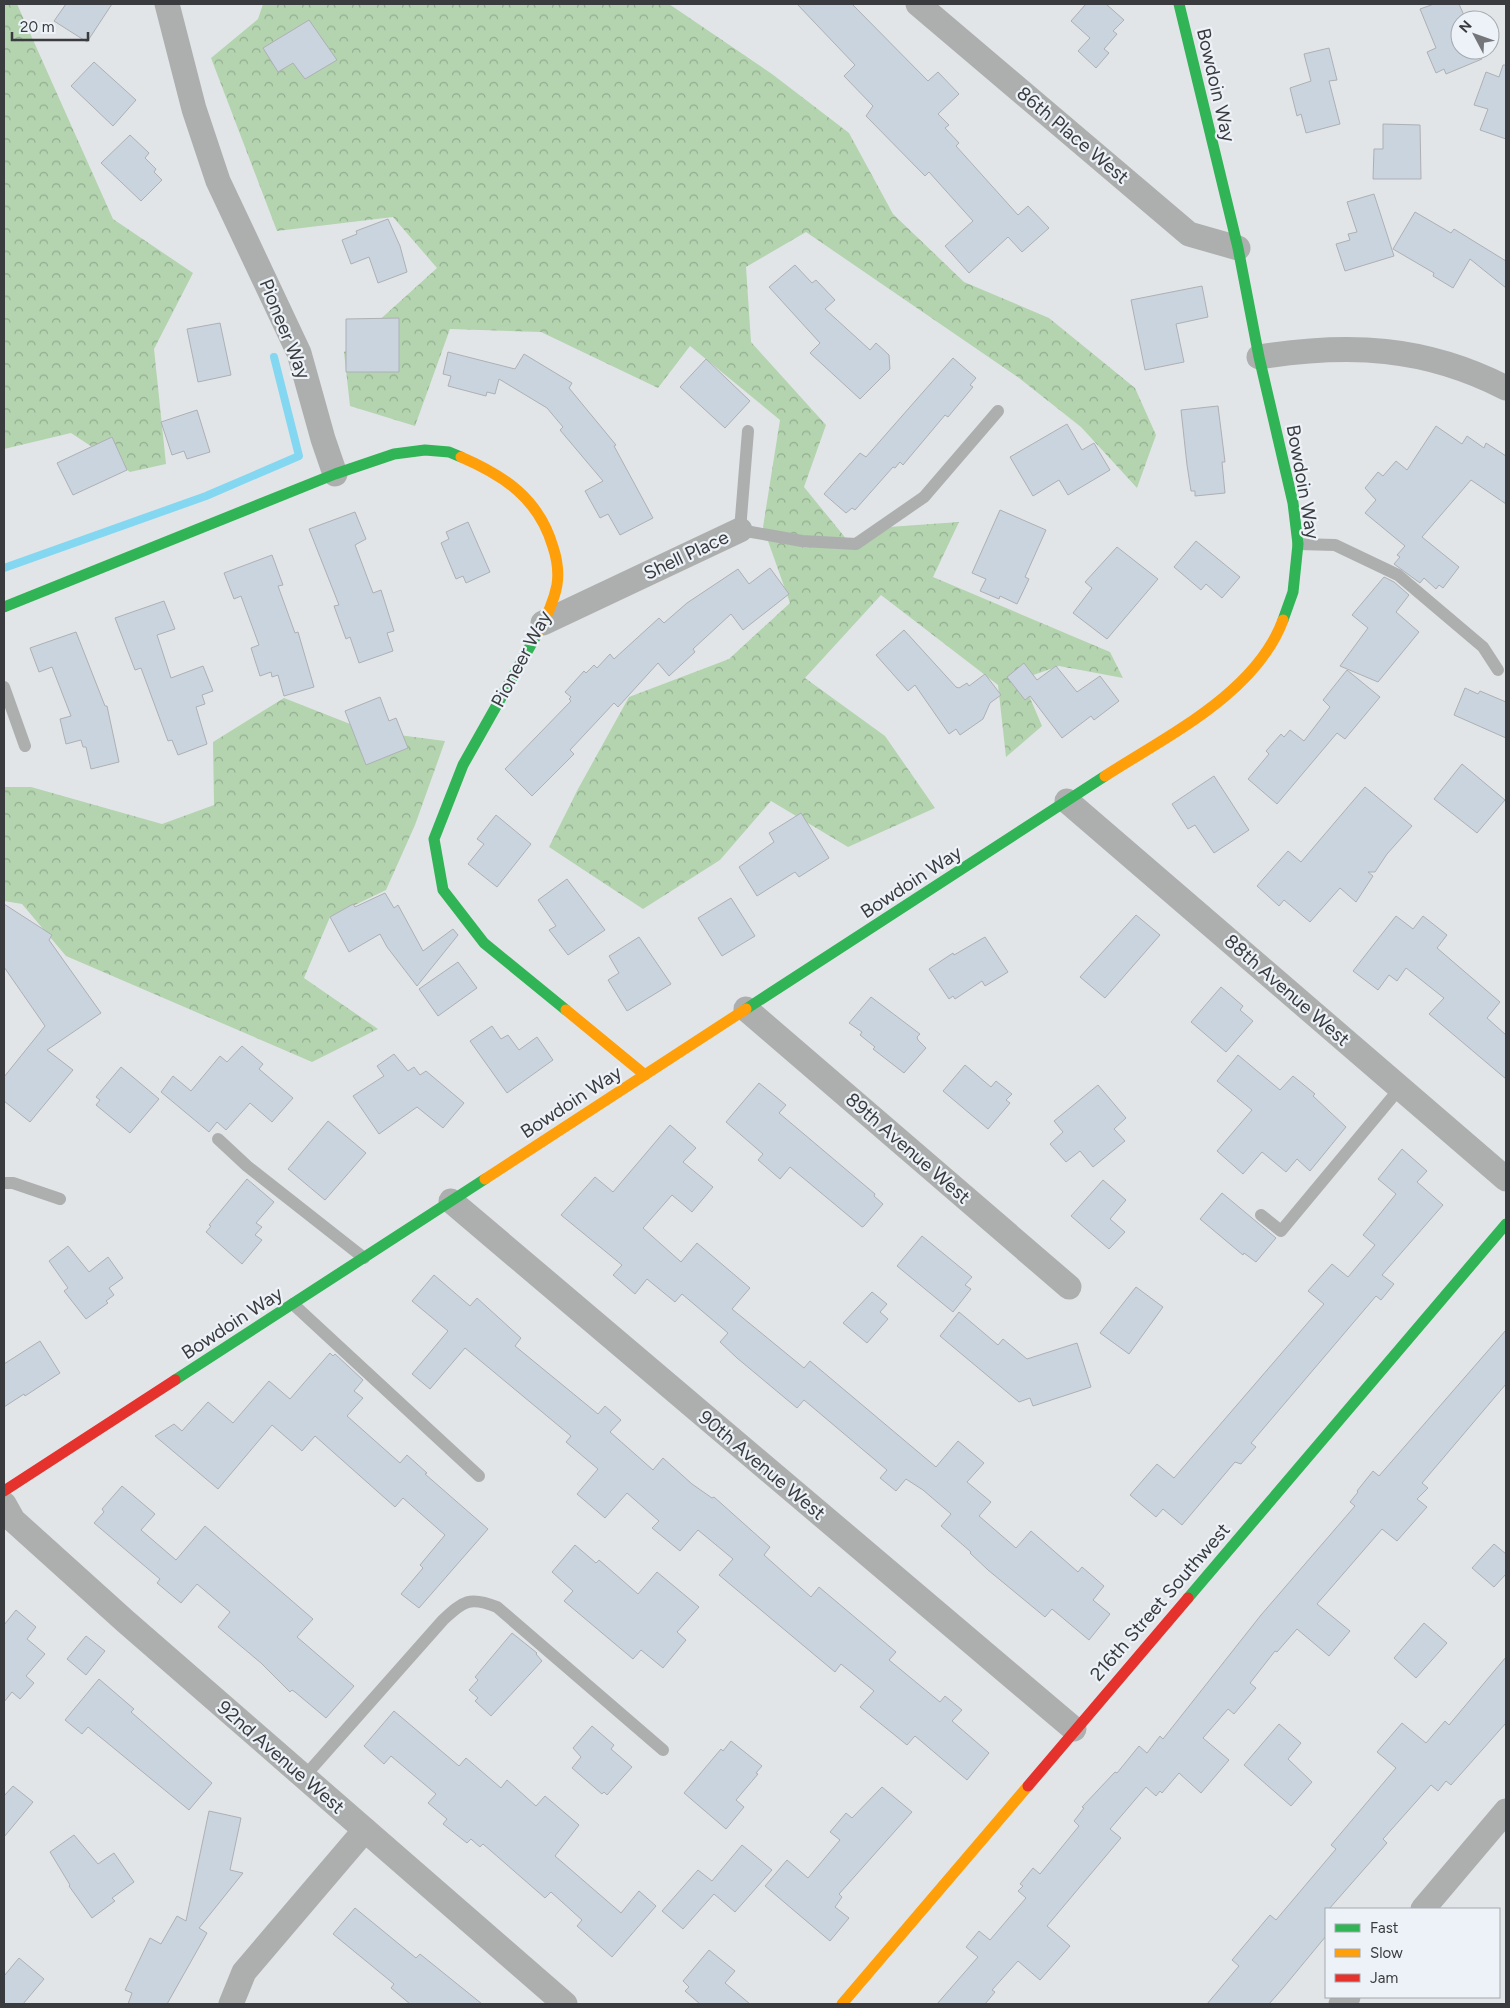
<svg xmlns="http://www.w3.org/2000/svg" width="1510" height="2008" viewBox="0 0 1510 2008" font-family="Figtree,sans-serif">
	<defs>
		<pattern id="forest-crowns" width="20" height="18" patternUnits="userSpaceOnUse" patternTransform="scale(1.25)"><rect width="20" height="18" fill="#b3d4af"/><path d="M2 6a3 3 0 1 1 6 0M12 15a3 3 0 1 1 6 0" fill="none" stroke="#93ad90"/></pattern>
	</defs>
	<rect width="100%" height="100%" fill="#e2e5e8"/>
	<g fill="url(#forest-crowns)">
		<polygon points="4,4 17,4 113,219 193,273 154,349 166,464 130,472 71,433 4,449"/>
		<polygon points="263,4 669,4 772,74 849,133 893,214 964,282 1049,318 1135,388 1156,435 1137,488 1081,427 1019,378 806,232 746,267 751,342 826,425 804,487 848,541 889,527 959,522 933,577 1110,652 1123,678 1059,666 1022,679 1042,726 1006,757 998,685 881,595 805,678 885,736 935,808 848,847 771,801 720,860 643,909 549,847 578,789 629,697 729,659 790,603 763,527 780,420 690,346 658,388 541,332 450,329 415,426 350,406 344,352 437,268 393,217 277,231 211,58 258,19"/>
		<polygon points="284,698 368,731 445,741 415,825 386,890 330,917 304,978 378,1029 312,1062 66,956 22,904 4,901 4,787 31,787 162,824 214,805 213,742"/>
	</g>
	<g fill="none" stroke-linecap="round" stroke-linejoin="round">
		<polyline stroke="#84d7f0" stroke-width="8" points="4,568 206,496 299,456 274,357"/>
	</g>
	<g fill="#c9d4df" stroke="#aeb0b3">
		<polygon points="66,4 112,4 87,42 54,21"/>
		<polygon points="797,4 852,4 928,81 938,72 959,94 938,114 949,125 945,128 959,143 956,146 1018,215 1028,206 1049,228 1022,252 1008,237 969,273 945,246 973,221 929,172 925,176 866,116 873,106 844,76 855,65"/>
		<polygon points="1086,4 1106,4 1124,20 1113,31 1117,34 1104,49 1109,53 1096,68 1078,51 1090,38 1071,21"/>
		<polygon points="1434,4 1459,4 1466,20 1460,20 1460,50 1478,50 1482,59 1446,74 1444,69 1436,73 1427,52 1436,48 1420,9"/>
		<polygon points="309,20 337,60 305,79 293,63 278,72 263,48"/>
		<polygon points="1329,48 1337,80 1329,81 1340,124 1306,133 1301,114 1297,116 1290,88 1311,81 1304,54"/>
		<polygon points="94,62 136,100 113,126 71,86"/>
		<polygon points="1503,65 1506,65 1506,139 1480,130 1488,109 1474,105 1486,72 1499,77"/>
		<polygon points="1383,124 1420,125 1421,179 1373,179 1374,149 1383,149"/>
		<polygon points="130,135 149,153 145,158 156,169 154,172 162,180 141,201 101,163"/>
		<polygon points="1374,194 1394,256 1345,271 1336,244 1350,240 1348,234 1357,232 1347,202"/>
		<polygon points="1415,212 1451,233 1454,229 1506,261 1506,288 1470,259 1453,288 1433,276 1434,273 1393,249"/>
		<polygon points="388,219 400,246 407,272 378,283 369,257 351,264 342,240 357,234 356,231"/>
		<polygon points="795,265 812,283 816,280 835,300 825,309 870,350 876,343 889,355 890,369 860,399 810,353 820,343 769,287"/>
		<polygon points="1202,286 1208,317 1176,324 1184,362 1145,370 1131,300"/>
		<polygon points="399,318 399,372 346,372 346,319"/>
		<polygon points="220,323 231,375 198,382 187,329"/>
		<polygon points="448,352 515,369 524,354 572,383 569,388 616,445 614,446 653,518 620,535 608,514 600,518 585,491 603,481 560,430 563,427 547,408 499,379 495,394 487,392 486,396 448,386 451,376 443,374"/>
		<polygon points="953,358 976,378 970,385 973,387 948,417 945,415 903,465 900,462 895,468 893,467 855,510 852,508 846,513 824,494 860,453 866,457"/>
		<polygon points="706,359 750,401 725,428 680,387"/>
		<polygon points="1218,406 1225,462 1222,462 1225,493 1195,496 1195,491 1191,491 1187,465 1181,410"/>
		<polygon points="197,410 210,452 187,459 184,451 172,455 161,422"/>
		<polygon points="1067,424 1082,450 1094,443 1110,470 1068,495 1059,480 1033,496 1010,457"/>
		<polygon points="1436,426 1462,444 1467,436 1484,448 1486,443 1506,456 1506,504 1471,480 1422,537 1459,567 1443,588 1439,585 1436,589 1424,578 1420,583 1394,564 1400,557 1397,555 1405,546 1365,513 1376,500 1365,488 1378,472 1383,476 1396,461 1407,470"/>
		<polygon points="112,437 127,470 73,495 57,463"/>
		<polygon points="1000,510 1046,530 1025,577 1029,579 1017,604 1000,596 999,599 980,591 986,579 972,573"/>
		<polygon points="355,512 366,539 355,545 373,593 381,590 394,631 387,633 393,651 359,663 350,637 346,639 334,606 339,605 309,529"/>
		<polygon points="468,522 490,572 466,583 463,576 456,579 441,543 449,539 446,532"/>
		<polygon points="1196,541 1240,577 1222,598 1206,584 1201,590 1174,567"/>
		<polygon points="1117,547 1158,579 1107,639 1073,613 1092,588 1085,582"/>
		<polygon points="272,555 283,585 278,586 295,633 298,632 314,687 284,696 278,675 272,677 271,672 260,676 251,648 259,645 241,596 234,599 224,573"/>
		<polygon points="770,568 789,594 743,630 731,614 693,649 695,652 669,676 658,663 618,707 614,703 570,750 574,754 532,796 505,769 571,701 569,699 571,697 565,692 584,671 586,673 594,665 597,668 610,654 614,659 659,618 664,623 687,603 738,569 749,584"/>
		<polygon points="1384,577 1394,582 1409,595 1396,612 1419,632 1378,682 1340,666 1368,628 1352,615"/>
		<polygon points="164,601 175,629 157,635 171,678 203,666 213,691 202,695 205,704 196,707 207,744 178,755 172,740 168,741 141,668 135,670 115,618"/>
		<polygon points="904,630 956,687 959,688 967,683 969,686 985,674 1001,695 990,703 983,719 960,735 956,729 949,734 915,685 908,691 876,655"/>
		<polygon points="76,632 105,706 107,706 119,762 91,769 86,747 83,747 81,740 66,744 60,719 71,716 52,667 39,672 30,648"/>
		<polygon points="1024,663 1037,680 1056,666 1077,692 1100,676 1119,701 1094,720 1091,716 1062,738 1030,696 1025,700 1007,677"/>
		<polygon points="1347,670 1380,697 1345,739 1337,733 1277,804 1248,779 1269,754 1266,751 1281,734 1284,737 1290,730 1304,741 1330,707 1323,700"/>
		<polygon points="1465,688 1478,694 1480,691 1506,702 1506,738 1454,715"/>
		<polygon points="380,697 389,721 396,718 408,748 366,765 345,711"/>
		<polygon points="1462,764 1505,800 1477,833 1434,799"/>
		<polygon points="1214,776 1249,830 1214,853 1195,825 1188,829 1172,804"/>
		<polygon points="1365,787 1412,826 1387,854 1375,872 1368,872 1373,876 1356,902 1340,888 1310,922 1284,900 1279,906 1257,886 1288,851 1301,862"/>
		<polygon points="801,813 829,858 799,877 795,872 757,896 739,867 774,842 769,833"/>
		<polygon points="496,815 531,844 497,887 468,864 484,844 477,839"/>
		<polygon points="567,879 605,930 568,955 549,930 556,926 538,900"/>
		<polygon points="385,893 394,908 398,905 423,951 453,929 458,935 417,986 387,947 380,934 349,952 330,917 353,904 355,907"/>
		<polygon points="731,898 755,936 722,956 698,918"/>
		<polygon points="4,904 52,935 49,940 101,1013 47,1050 73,1070 30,1122 4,1101 4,1077 45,1026 4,967"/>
		<polygon points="1136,915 1160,935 1105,998 1080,977"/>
		<polygon points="1396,916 1413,929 1423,916 1447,935 1437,948 1500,1002 1487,1018 1506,1035 1506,1079 1429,1014 1444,998 1406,968 1397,981 1389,975 1378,990 1353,971"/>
		<polygon points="639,937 671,984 627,1011 608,980 619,973 609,956"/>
		<polygon points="985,937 1008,972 985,986 982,981 955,999 953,996 949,999 929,969 953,953 954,955"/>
		<polygon points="458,962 477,988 438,1016 419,989"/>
		<polygon points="1221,987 1243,1006 1240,1010 1253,1021 1226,1052 1191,1022"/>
		<polygon points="871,997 920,1034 917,1037 918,1040 926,1048 904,1073 873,1049 875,1047 860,1035 862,1032 849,1023"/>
		<polygon points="492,1026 501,1039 508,1035 519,1050 537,1037 553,1060 507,1093 470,1041"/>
		<polygon points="242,1046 263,1064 259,1069 293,1098 272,1122 250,1103 226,1130 217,1122 209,1132 161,1092 173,1076 191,1091 220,1056 227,1062"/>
		<polygon points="394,1054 408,1071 414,1067 420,1075 426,1071 464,1103 443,1128 417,1107 379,1134 353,1096 384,1076 377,1066"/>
		<polygon points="1238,1055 1280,1090 1293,1076 1315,1094 1313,1096 1346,1127 1310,1171 1297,1159 1286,1172 1262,1152 1243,1174 1217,1151 1252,1110 1217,1081"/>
		<polygon points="965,1065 991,1087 996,1081 1012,1094 1006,1100 1010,1103 988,1129 943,1091"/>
		<polygon points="121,1067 159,1099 130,1133 96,1105 100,1100 96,1097"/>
		<polygon points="759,1083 786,1105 779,1113 875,1194 874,1196 883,1204 864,1226 862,1227 790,1167 780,1179 758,1160 763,1154 726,1122"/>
		<polygon points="1098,1085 1126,1118 1114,1129 1125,1141 1093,1167 1080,1151 1066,1162 1050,1144 1063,1132 1054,1121"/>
		<polygon points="328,1121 366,1153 325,1200 288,1169"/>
		<polygon points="670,1125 696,1148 683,1162 713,1187 692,1212 672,1195 643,1228 681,1262 697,1243 750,1288 732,1309 804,1368 810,1361 936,1467 958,1441 984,1463 967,1482 991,1502 979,1516 1016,1548 1031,1531 1078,1572 1082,1567 1104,1586 1093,1600 1110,1614 1089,1640 1052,1609 1045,1617 988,1570 970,1553 971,1552 941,1526 951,1514 923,1490 906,1479 896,1491 880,1478 887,1470 804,1400 797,1408 737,1358 720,1342 728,1333 682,1294 675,1302 647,1279 635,1294 613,1275 622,1265 561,1215 595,1177 613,1192"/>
		<polygon points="1402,1149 1427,1171 1417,1182 1443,1205 1382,1275 1394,1284 1381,1300 1376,1296 1251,1443 1256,1447 1241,1464 1235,1462 1182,1525 1163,1509 1156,1517 1130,1495 1157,1464 1174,1478 1324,1304 1308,1291 1332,1264 1348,1277 1375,1245 1363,1235 1396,1194 1378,1179"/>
		<polygon points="247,1179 274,1202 256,1223 262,1227 255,1235 262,1240 242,1264 206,1232 211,1226 209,1225"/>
		<polygon points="1103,1180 1126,1200 1110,1219 1125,1232 1109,1249 1071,1216"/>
		<polygon points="1222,1193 1276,1238 1256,1262 1244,1253 1243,1255 1200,1219"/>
		<polygon points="922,1236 972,1277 965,1285 971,1289 953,1312 897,1266"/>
		<polygon points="68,1246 89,1272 108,1257 123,1278 109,1288 114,1295 106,1301 108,1303 86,1319 64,1291 68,1288 49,1261"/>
		<polygon points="434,1275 470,1306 477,1298 521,1338 515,1346 598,1414 605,1406 621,1420 610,1432 653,1470 663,1458 692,1484 712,1498 714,1497 770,1547 764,1555 811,1597 819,1587 896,1652 889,1660 940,1702 945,1696 962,1710 952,1721 989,1753 967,1780 915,1736 907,1745 860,1707 874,1691 841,1664 835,1672 719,1575 733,1559 698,1530 680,1551 652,1528 659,1521 627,1493 605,1518 577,1494 598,1469 566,1442 571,1436 465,1348 430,1389 412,1374 448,1331 412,1301"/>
		<polygon points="1136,1287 1163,1307 1129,1354 1100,1333"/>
		<polygon points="872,1292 887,1304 880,1312 888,1319 867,1343 843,1323"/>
		<polygon points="959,1312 998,1345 1003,1339 1027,1359 1077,1343 1091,1387 1033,1406 1030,1398 1019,1402 940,1336"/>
		<polygon points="1506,1330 1506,1384 1422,1483 1428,1488 1417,1499 1427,1507 1397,1541 1382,1529 1317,1604 1350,1631 1329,1656 1297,1629 1277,1652 1275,1651 1250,1683 1256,1688 1234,1714 1228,1709 1203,1738 1229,1760 1201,1793 1179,1773 1162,1793 1160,1791 1156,1796 1146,1787 1110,1829 1121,1838 1047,1926 1070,1946 1040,1980 1018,1961 992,1990 995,1992 985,2004 937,2004 978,1957 966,1947 979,1931 990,1940 1026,1898 1018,1891 1023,1886 1020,1884 1033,1868 1040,1874 1079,1826 1074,1821 1084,1808 1082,1807 1115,1772 1117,1773 1139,1746 1147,1753 1160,1736 1163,1739 1261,1615 1355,1506 1350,1502 1358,1492 1357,1491 1373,1471 1379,1476"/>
		<polygon points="40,1341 60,1373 25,1396 24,1394 4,1407 4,1364"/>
		<polygon points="330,1353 333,1356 335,1354 363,1380 354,1391 363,1398 347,1416 400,1463 407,1455 427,1473 425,1474 488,1529 419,1608 401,1594 423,1568 420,1565 445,1535 403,1498 395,1507 315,1436 302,1451 272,1425 218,1489 155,1436 174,1424 182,1431 208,1402 233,1423 269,1381 290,1399"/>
		<polygon points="122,1486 155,1514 141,1530 176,1560 205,1526 313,1619 297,1637 354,1686 326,1718 295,1692 292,1690 290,1692 261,1663 218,1627 230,1612 197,1584 181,1603 157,1583 160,1579 94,1523 104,1512 102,1509"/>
		<polygon points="1494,1544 1506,1554 1506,1574 1494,1587 1472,1568"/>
		<polygon points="575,1545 596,1563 599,1560 638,1594 657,1572 699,1607 677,1632 686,1640 663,1668 641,1650 633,1659 564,1601 573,1591 552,1572"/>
		<polygon points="16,1610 36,1627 27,1639 45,1654 26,1676 34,1683 20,1699 12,1692 4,1702 4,1625"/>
		<polygon points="1424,1623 1447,1643 1416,1678 1394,1658"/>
		<polygon points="512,1633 537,1653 536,1654 542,1661 491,1716 475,1701 478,1698 469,1690 478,1680 475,1677"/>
		<polygon points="86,1636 105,1651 86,1675 67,1659"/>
		<polygon points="1506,1657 1506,1723 1451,1785 1446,1781 1438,1791 1431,1785 1383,1839 1387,1843 1329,1909 1326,1909 1326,1936 1283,1988 1269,2004 1207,2004 1239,1966 1232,1960 1270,1915 1276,1920 1336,1849 1331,1845 1396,1768 1377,1752 1402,1723 1426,1743 1445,1721 1449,1725"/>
		<polygon points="99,1679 134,1709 131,1712 212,1783 189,1810 88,1727 82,1734 65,1720"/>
		<polygon points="394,1711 459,1766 466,1758 501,1788 507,1780 536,1806 545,1796 579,1825 555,1856 621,1913 639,1891 656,1906 612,1957 577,1926 582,1920 551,1892 545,1898 483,1844 480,1847 471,1839 467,1843 443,1824 447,1819 428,1803 436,1794 391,1756 384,1764 364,1746"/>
		<polygon points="1279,1724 1301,1743 1288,1759 1312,1782 1291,1806 1244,1765"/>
		<polygon points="592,1726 614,1745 611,1749 632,1767 607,1795 604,1792 602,1794 572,1768 581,1757 573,1748"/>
		<polygon points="731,1741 762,1766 756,1773 758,1774 736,1800 744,1807 726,1829 684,1793 721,1749 723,1751"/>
		<polygon points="13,1786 33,1802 4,1837 4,1796"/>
		<polygon points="882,1787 912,1812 839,1894 842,1897 835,1907 849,1918 830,1941 765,1886 787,1860 808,1878 840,1840 830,1832 846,1813 852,1818"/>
		<polygon points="209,1811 241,1818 230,1870 243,1873 199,1928 207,1933 167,2004 128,2004 132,1993 125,1990 150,1938 161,1944 177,1916 186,1921"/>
		<polygon points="74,1835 98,1864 114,1853 134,1882 112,1898 115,1901 92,1918 69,1886 70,1885 50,1852"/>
		<polygon points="742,1845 772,1870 735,1912 714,1894 683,1929 662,1911 698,1870 712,1881"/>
		<polygon points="355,1908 416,1958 420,1954 482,2004 410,2004 391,1988 394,1984 333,1934"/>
		<polygon points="709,1950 735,1971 725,1983 750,2004 700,2004 685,1991 689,1987 683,1981"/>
		<polygon points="19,1958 44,1979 23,2004 4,2004 4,1976"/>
	</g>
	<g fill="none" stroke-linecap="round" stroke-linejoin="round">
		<g stroke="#adafae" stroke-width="12">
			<polyline points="748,431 740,530 802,541 856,544 924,497 998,411"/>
			<polyline points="1298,544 1335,545 1398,575 1483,647 1498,670"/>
			<polyline points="4,687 25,746"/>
			<polyline points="218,1139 247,1166 364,1258"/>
			<polyline points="4,1183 13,1183 60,1199"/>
			<polyline points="1261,1215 1281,1231 1400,1088"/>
			<polyline points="293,1304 479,1476"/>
			<path d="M 304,1777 L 443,1620 C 463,1601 470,1596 497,1607 L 663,1750"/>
		</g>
		<g stroke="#adafae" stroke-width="25">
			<polyline points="167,4 194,109 218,181 299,353 323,439 335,474"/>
			<polyline points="918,4 1189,234 1238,248"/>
			<path d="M 1259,357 C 1349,343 1424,346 1506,388"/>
			<polyline points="543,623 740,530"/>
			<polyline points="1067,801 1506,1179"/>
			<polyline points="746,1009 1069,1287"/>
			<polyline points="451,1201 1074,1729"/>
			<polyline points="4,1504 13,1520 125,1621 565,2004"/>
			<polyline points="1423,1909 1506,1811"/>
			<polyline points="231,2004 244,1972 365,1830"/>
			<polyline points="1341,2004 1348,1997"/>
		</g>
		<g stroke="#30b455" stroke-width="11">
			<polyline points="1179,4 1238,248 1259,357 1293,503 1298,544 1293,592 1283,620"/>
			<polyline points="4,607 335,474 394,454 425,450 449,452 461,457"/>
			<polyline points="537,634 463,765 434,839 443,890 484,943 566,1010"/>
			<polyline points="746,1009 1105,776"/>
			<polyline points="175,1380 485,1179"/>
			<polyline points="1188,1598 1506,1224"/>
		</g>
		<g stroke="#ff9f0a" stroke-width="11">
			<path d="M 461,457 C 505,476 539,499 553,547 C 557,559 559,572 557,585 C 554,601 545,620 537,634"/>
			<path d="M 1105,776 C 1167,736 1256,693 1283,620"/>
			<polyline points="566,1010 645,1075"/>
			<polyline points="485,1179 746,1009"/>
			<polyline points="842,2004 1028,1786"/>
		</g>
		<g stroke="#e5322d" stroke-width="11">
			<polyline points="4,1491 175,1380"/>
			<polyline points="1028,1786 1188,1598"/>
		</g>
	</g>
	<g text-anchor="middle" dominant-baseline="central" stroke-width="4.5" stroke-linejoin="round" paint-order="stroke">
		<g font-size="19" fill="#393b3e" stroke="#ecf2f8">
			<text transform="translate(1216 85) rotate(77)">Bowdoin Way</text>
			<text transform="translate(1073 135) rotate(40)">86th Place West</text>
			<text transform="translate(285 329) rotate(68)">Pioneer Way</text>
			<text transform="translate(1303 482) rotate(80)">Bowdoin Way</text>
			<text transform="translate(686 555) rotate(-25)">Shell Place</text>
			<text transform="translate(521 659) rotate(-62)">Pioneer Way</text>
			<text transform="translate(911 882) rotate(-33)">Bowdoin Way</text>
			<text transform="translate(1287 990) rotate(41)">88th Avenue West</text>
			<text transform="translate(571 1102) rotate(-33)">Bowdoin Way</text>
			<text transform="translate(908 1148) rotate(41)">89th Avenue West</text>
			<text transform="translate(232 1323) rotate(-33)">Bowdoin Way</text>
			<text transform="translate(762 1465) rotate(40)">90th Avenue West</text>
			<text transform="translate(1160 1602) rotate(-49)">216th Street Southwest</text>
			<text transform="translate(281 1757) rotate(41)">92nd Avenue West</text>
		</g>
	</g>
	<rect width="1510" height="2008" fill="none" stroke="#393b3e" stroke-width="10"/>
	<rect x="1325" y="1908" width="175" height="90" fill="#ecf2f8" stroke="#a4a9ae"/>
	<rect x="1335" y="1924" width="25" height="8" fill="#30b455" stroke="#a4a9ae"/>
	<text x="1370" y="1933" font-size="15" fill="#393b3e">Fast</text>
	<rect x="1335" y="1949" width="25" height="8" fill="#ff9f0a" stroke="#a4a9ae"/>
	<text x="1370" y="1958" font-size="15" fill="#393b3e">Slow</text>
	<rect x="1335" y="1974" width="25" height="8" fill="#e5322d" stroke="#a4a9ae"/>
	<text x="1370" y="1983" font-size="15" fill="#393b3e">Jam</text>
	<g transform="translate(1475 35) rotate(311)"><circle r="24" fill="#ecf2f8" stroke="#a4a9ae"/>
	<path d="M0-4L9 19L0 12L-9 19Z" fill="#74767a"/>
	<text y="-8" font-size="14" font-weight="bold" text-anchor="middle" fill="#393b3e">N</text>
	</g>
	<path d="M12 32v8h76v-8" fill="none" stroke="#393b3e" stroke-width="2.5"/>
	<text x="20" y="32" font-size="15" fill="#393b3e" stroke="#ecf2f8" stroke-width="4" paint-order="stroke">20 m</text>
</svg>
